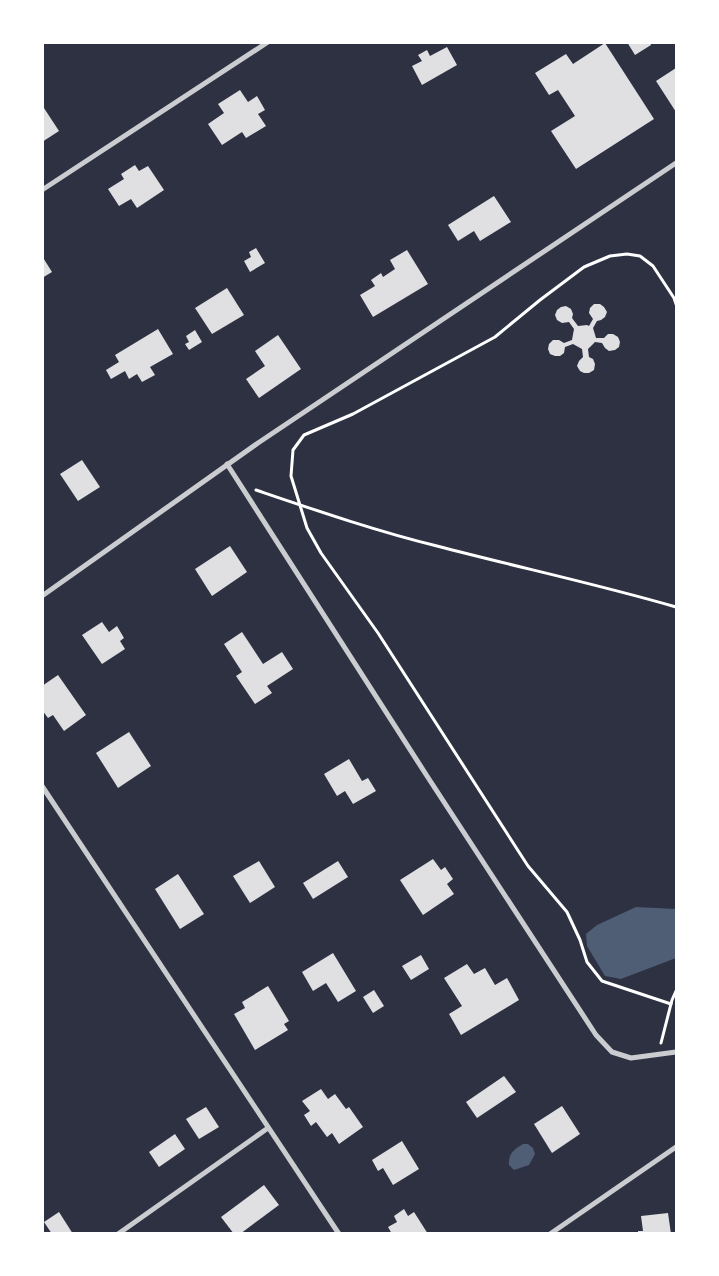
<svg xmlns="http://www.w3.org/2000/svg" width="719" height="1276" viewBox="0 0 719 1276" font-family="Cabin,sans-serif">
	<rect width="100%" height="100%" fill="#2d3142"/>
	<g fill="#4f5d75">
		<polygon points="636,907 676,909 676,958 621,979 605,976 587,946 586,934 597,925"/>
		<path d="M 523,1144 L 528,1144 L 533,1148 L 535,1154 L 529,1165 L 514,1170 L 509,1165 C 508,1154 514,1149 523,1144 Z"/>
	</g>
	<g fill="#e0e0e3">
		<polygon points="627,42 650,42 651,45 635,55"/>
		<polygon points="605,43 654,119 576,169 551,131 575,116 558,90 549,95 535,73 566,54 573,64"/>
		<polygon points="447,47 457,65 422,85 412,66 422,61 418,55 427,50 430,56"/>
		<polygon points="676,68 676,112 656,81"/>
		<polygon points="240,90 248,102 257,96 265,110 258,114 266,126 246,138 242,132 222,145 208,124 224,113 218,104"/>
		<polygon points="42,105 59,131 42,142"/>
		<polygon points="135,165 139,171 148,166 164,190 137,208 131,199 119,206 108,189 124,179 121,174"/>
		<polygon points="494,196 511,222 480,241 474,231 458,241 448,225"/>
		<polygon points="256,248 265,263 250,272 244,261 251,257 249,252"/>
		<polygon points="407,250 428,284 373,317 360,295 375,286 371,280 381,273 383,277 395,269 390,260"/>
		<polygon points="42,256 52,272 42,278"/>
		<polygon points="227,288 244,315 212,334 195,308"/>
		<polygon points="594,304 600,304 604,307 607,312 605,317 601,320 597,321 593,328 596,338 604,338 608,334 613,334 618,337 620,342 619,347 615,350 609,351 605,348 602,343 595,342 588,349 589,357 593,359 595,364 594,370 589,373 584,373 580,371 577,366 579,361 583,357 582,349 573,344 565,347 564,353 560,356 555,356 550,354 548,349 549,344 553,340 559,340 564,343 572,340 574,329 569,322 562,323 557,320 555,315 557,310 561,307 566,306 571,309 573,314 572,318 578,326 587,325 589,326 593,319 589,313 590,308"/>
		<polygon points="158,329 173,354 150,367 155,375 142,382 137,374 129,379 125,371 111,379 106,370 119,362 115,355"/>
		<polygon points="195,330 202,342 189,350 185,344 189,342 186,336"/>
		<polygon points="278,335 301,369 259,398 246,379 265,366 255,351"/>
		<polygon points="82,460 100,487 78,501 60,474"/>
		<polygon points="230,546 247,572 212,596 195,569"/>
		<polygon points="102,622 109,632 117,626 124,638 120,641 125,649 102,664 82,635"/>
		<polygon points="242,632 263,664 282,652 293,669 267,686 272,693 255,704 236,676 242,672 224,644"/>
		<polygon points="58,675 86,715 64,731 53,715 48,718 42,710 42,686"/>
		<polygon points="129,732 151,766 118,788 96,753"/>
		<polygon points="349,759 362,781 368,778 376,791 353,804 345,791 337,796 324,774"/>
		<polygon points="433,859 441,870 445,867 453,879 447,884 454,894 423,915 400,880"/>
		<polygon points="259,861 275,887 250,903 233,876"/>
		<polygon points="338,861 348,877 313,899 303,883"/>
		<polygon points="178,874 204,914 180,929 155,889"/>
		<polygon points="333,953 356,991 338,1002 326,983 313,991 302,972"/>
		<polygon points="421,955 429,969 411,980 402,966"/>
		<polygon points="467,964 474,974 485,968 495,985 507,978 519,1000 461,1035 449,1014 462,1006 444,978"/>
		<polygon points="268,986 289,1021 284,1024 288,1030 255,1050 234,1014 245,1008 242,1002"/>
		<polygon points="374,990 384,1006 373,1013 363,997"/>
		<polygon points="504,1076 516,1092 477,1118 466,1102"/>
		<polygon points="321,1089 328,1099 335,1094 346,1109 349,1107 363,1127 339,1144 332,1133 327,1137 316,1122 311,1126 304,1115 310,1111 302,1101"/>
		<polygon points="562,1106 580,1134 552,1153 534,1124"/>
		<polygon points="206,1107 219,1127 199,1139 186,1119"/>
		<polygon points="175,1134 185,1149 159,1167 149,1152"/>
		<polygon points="402,1141 419,1169 393,1185 383,1168 378,1171 372,1160"/>
		<polygon points="264,1185 279,1205 240,1234 234,1234 221,1217"/>
		<polygon points="404,1209 408,1216 414,1212 428,1234 392,1234 388,1227 397,1222 394,1216"/>
		<polygon points="59,1212 73,1234 52,1234 44,1222"/>
		<polygon points="668,1213 671,1234 638,1234 638,1231 643,1231 641,1216"/>
	</g>
	<g fill="none" stroke-linecap="round" stroke-linejoin="round">
		<g stroke="#fff" stroke-width="3">
			<path d="M 256,490 C 315,510 376,531 437,546 C 517,567 597,584 676,607"/>
			<polyline points="671,1004 602,981 587,962 580,940 567,912 528,866 378,633 321,553 307,528 291,476 293,450 304,435 353,414 495,337 540,300 584,267 610,256 627,254 640,256 653,266 674,298 676,304"/>
			<polyline points="661,1043 672,1000 676,991"/>
		</g>
		<g stroke="#caccd0" stroke-width="5">
			<polyline points="42,190 268,42"/>
			<polyline points="227,464 427,776 596,1035 612,1052 631,1058 676,1052"/>
			<polyline points="42,596 258,443 676,163"/>
			<polyline points="42,786 339,1234"/>
			<polyline points="118,1234 268,1128"/>
			<polyline points="550,1234 676,1147"/>
		</g>
	</g>
	<rect width="719" height="1276" fill="none" stroke="#ffffff" stroke-width="88"/>
</svg>
